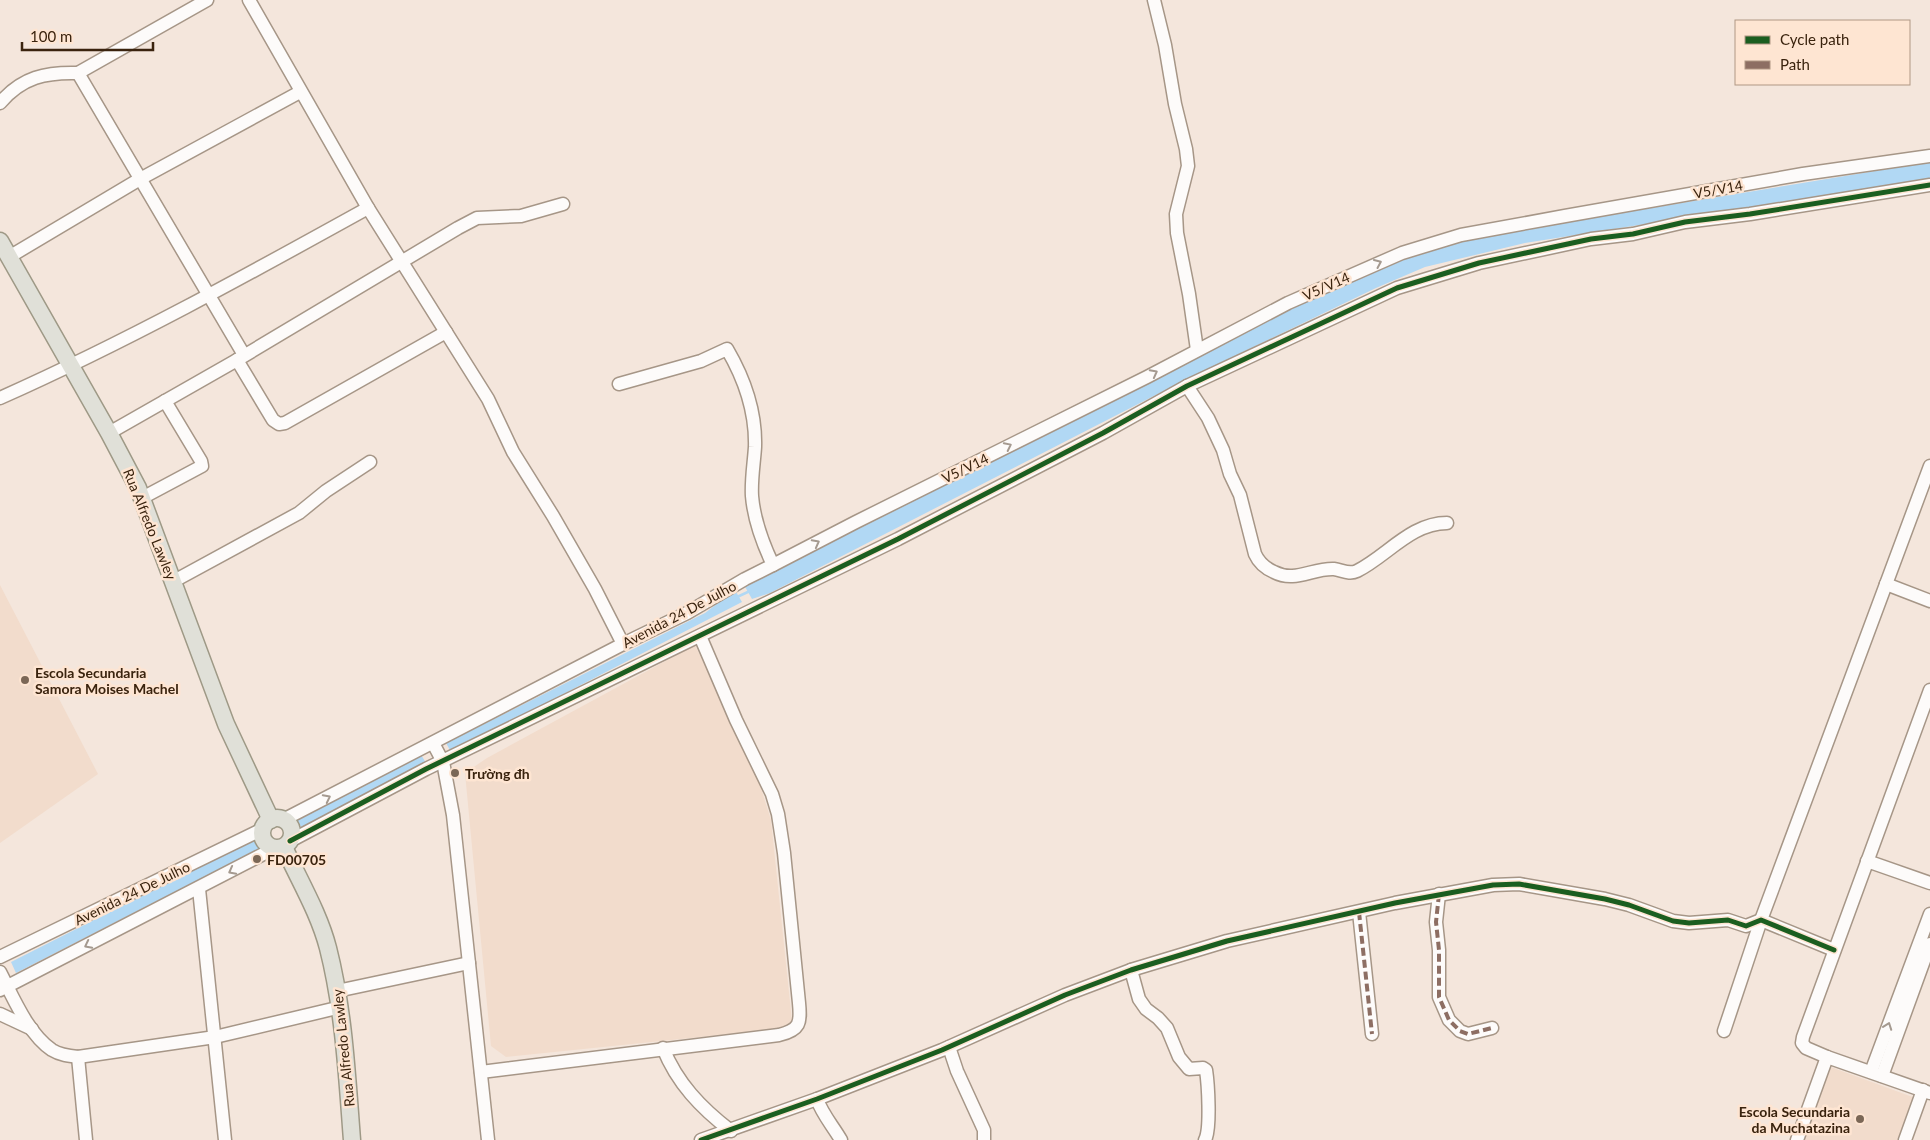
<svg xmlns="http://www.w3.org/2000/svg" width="1930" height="1140" viewBox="0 0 1930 1140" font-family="Lato,sans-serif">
	<rect width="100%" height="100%" fill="#f4e6dc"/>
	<g fill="#f2dccc">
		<polygon points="0,585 98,774 0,843"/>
		<polygon points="695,645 754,766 771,820 792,1021 788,1028 506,1057 491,1046 465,773 487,758"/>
		<polygon points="1828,1066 1918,1099 1903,1140 1802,1140"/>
	</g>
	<g fill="#b1d8f4">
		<polygon points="1930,162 1930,179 1525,243 1425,267 1376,288 1185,380 770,593 752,599 744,585 1290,307 1394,260 1469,238"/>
		<polygon points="735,590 742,602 451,752 446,743 705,613"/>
		<polygon points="420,753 426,763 301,827 297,819"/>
		<polygon points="254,839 259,849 16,973 11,962"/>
	</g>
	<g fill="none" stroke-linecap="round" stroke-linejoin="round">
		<polyline stroke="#b1d8f4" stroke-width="2.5" points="737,597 750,591"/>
		<defs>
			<g id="minor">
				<polyline points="249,0 368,208 488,399 513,452 553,516 595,589 623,644"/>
				<polyline points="1154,0 1165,45 1175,104 1186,149 1188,166 1176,214 1177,233 1189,294 1197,350"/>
				<polyline points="78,73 244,355"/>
				<path d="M 0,103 C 22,77 46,72 78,73 L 207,0"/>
				<polyline points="9,257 140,179 300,92"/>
				<polyline points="237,360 273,420 279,424 285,423 446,332"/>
				<path d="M 1187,386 L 1208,418 L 1223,450 L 1230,474 L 1240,495 L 1255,554 C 1259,563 1265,568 1274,572 C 1295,583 1312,568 1334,569 C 1342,570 1349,575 1357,571 C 1387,556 1411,523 1447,523"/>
				<path d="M 0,398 C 126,342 247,275 368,208"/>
				<polyline points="109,433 237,360 458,228 477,218 521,216 563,204"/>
				<polyline points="142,498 202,466 201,461 165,401"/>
				<polyline points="773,565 856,522 1147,377 1288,303 1402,253 1461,235 1565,216 1803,174 1930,156"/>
				<polyline points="174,581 299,513 326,491 370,462"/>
				<polyline points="1886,584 1930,601"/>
				<polyline points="1930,690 1803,1037 1802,1043 1806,1048 1827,1057 1930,1093"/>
				<polyline points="433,743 443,762 453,815 488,1140"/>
				<path d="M 283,820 L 623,644 L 687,613 L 745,579 L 773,565 C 763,544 754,520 752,496 C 751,480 754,463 755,447 C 756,413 744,378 727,349 L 701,361 L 619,384"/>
				<polyline points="290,841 426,769 898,539 1103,433 1187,386 1397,288 1479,263 1591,239 1633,234 1685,222 1750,214 1930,185"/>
				<polyline points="1867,861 1930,883"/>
				<polyline points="199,889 225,1140"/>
				<polyline points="1439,894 1436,922 1439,950 1439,997 1449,1020 1460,1031 1468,1034 1492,1028"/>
				<polyline points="1359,912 1372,1034"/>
				<polyline points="0,957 263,829"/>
				<path d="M 1131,970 L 1139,999 L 1146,1009 L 1158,1018 L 1167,1028 L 1179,1057 L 1189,1069 L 1203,1068 L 1206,1070 C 1208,1083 1211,1129 1205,1140"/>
				<path d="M 0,972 C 13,997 28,1034 52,1050 C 60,1055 69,1056 78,1057 L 215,1037 L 341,1007"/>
				<polyline points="0,990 275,848"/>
				<polyline points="337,991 469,963"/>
				<polyline points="0,1014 32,1029"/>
				<polyline points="1724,1031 1761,920 1930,466"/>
				<polyline points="949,1047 957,1071 984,1130 984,1140"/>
				<path d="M 663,1048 C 677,1083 701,1108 731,1131"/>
				<polyline points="78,1057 86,1140"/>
				<path d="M 481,1072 L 779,1035 C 800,1030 801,1023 799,1003 L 784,853 L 778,814 L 772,794 L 736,720 L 700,636"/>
				<polyline points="1871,1072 1930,914"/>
				<polyline points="1882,1076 1930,944"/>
				<path d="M 817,1099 C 822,1114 833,1126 841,1140"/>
				<polyline points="701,1140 817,1099 942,1050 1065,995 1131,970 1227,941 1395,903 1493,885 1519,884 1605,899 1629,905 1673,921 1689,923 1728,920 1746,926 1761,920 1834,950"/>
				<polyline points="1797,1140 1827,1057"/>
				<polyline points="1905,1140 1923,1090"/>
			</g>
			<g id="major">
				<polyline points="0,241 109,433 138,488 226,724 271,820"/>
				<circle cx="277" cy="833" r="15"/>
				<path d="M 284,847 C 299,880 319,913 328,948 C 344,1011 347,1076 352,1140"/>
			</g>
		</defs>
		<use href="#minor" stroke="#a69687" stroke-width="15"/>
		<use href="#major" stroke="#9e9986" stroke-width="19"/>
		<use href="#minor" stroke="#fdfbfa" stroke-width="12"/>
		<use href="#major" stroke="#e0e0d8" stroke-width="16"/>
		<g stroke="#8d6e63" stroke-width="4" stroke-dasharray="8 4" stroke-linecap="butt">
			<polyline points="1439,894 1436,922 1439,950 1439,997 1449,1020 1460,1031 1468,1034 1492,1028"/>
			<polyline points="1359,912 1372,1034"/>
		</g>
		<defs>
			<g id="cycleway">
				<polyline points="290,841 426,769 898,539 1103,433 1187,386 1397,288 1479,263 1591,239 1633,234 1685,222 1750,214 1930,185"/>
				<polyline points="701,1140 817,1099 942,1050 1065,995 1131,970 1227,941 1395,903 1493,885 1519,884 1605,899 1629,905 1673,921 1689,923 1728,920 1746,926 1761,920 1834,950"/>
			</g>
		</defs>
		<use href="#cycleway" stroke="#fee5d2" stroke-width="8"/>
		<use href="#cycleway" stroke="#1b5e20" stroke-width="5"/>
	</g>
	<defs><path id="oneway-chevron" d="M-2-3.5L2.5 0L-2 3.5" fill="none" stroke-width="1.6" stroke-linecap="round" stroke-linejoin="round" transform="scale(1.25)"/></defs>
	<g stroke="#a59a90">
		<use href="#oneway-chevron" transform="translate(1378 263) rotate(-24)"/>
		<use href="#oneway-chevron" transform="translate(1154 373) rotate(-28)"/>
		<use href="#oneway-chevron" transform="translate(1008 446) rotate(-26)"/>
		<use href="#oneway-chevron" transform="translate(816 543) rotate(-28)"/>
		<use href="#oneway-chevron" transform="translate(327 798) rotate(-27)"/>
		<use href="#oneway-chevron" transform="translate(232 871) rotate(152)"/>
		<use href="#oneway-chevron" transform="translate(88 945) rotate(153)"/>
		<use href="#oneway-chevron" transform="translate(1888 1026) rotate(-70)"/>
	</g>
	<g fill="#7b6756" stroke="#fee5d2" stroke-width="2">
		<circle cx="25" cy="680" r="5"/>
		<circle cx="455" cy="773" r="5"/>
		<circle cx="257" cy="859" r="5"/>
		<circle cx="1860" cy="1119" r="5"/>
	</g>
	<g text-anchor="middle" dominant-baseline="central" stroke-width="5" stroke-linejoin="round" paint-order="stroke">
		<g font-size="14" fill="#3a230e" stroke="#fee5d2">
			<text transform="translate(1718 189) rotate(-10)">V5/V14</text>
			<text transform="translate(1326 286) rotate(-24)">V5/V14</text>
			<text transform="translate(965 468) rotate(-26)">V5/V14</text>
			<text transform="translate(150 524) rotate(68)">Rua Alfredo Lawley</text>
			<text transform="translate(679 614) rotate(-28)">Avenida 24 De Julho</text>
			<text transform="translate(132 893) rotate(-26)">Avenida 24 De Julho</text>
			<text transform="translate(343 1048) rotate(-96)">Rua Alfredo Lawley</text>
		</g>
		<g font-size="14" font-weight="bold" fill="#3a230e" stroke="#fee5d2" text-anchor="start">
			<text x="35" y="672">Escola Secundaria<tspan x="35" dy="16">Samora Moises Machel</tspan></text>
			<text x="465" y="773">Trường đh</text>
			<text x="267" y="859">FD00705</text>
			<text x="1850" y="1111" text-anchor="end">Escola Secundaria<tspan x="1850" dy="16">da Muchatazina</tspan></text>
		</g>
	</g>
	<rect x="1735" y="20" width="175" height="65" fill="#fee5d2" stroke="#b09784"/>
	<rect x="1745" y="36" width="25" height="8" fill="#1b5e20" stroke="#b09784"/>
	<text x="1780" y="45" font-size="15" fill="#3a230e">Cycle path</text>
	<rect x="1745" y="61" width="25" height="8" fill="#8d6e63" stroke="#b09784"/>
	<text x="1780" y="70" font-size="15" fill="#3a230e">Path</text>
	<path d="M22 42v8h131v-8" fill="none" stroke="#3a230e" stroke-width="2.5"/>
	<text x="30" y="42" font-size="15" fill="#3a230e" stroke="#fee5d2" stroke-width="4" paint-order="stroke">100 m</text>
</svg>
